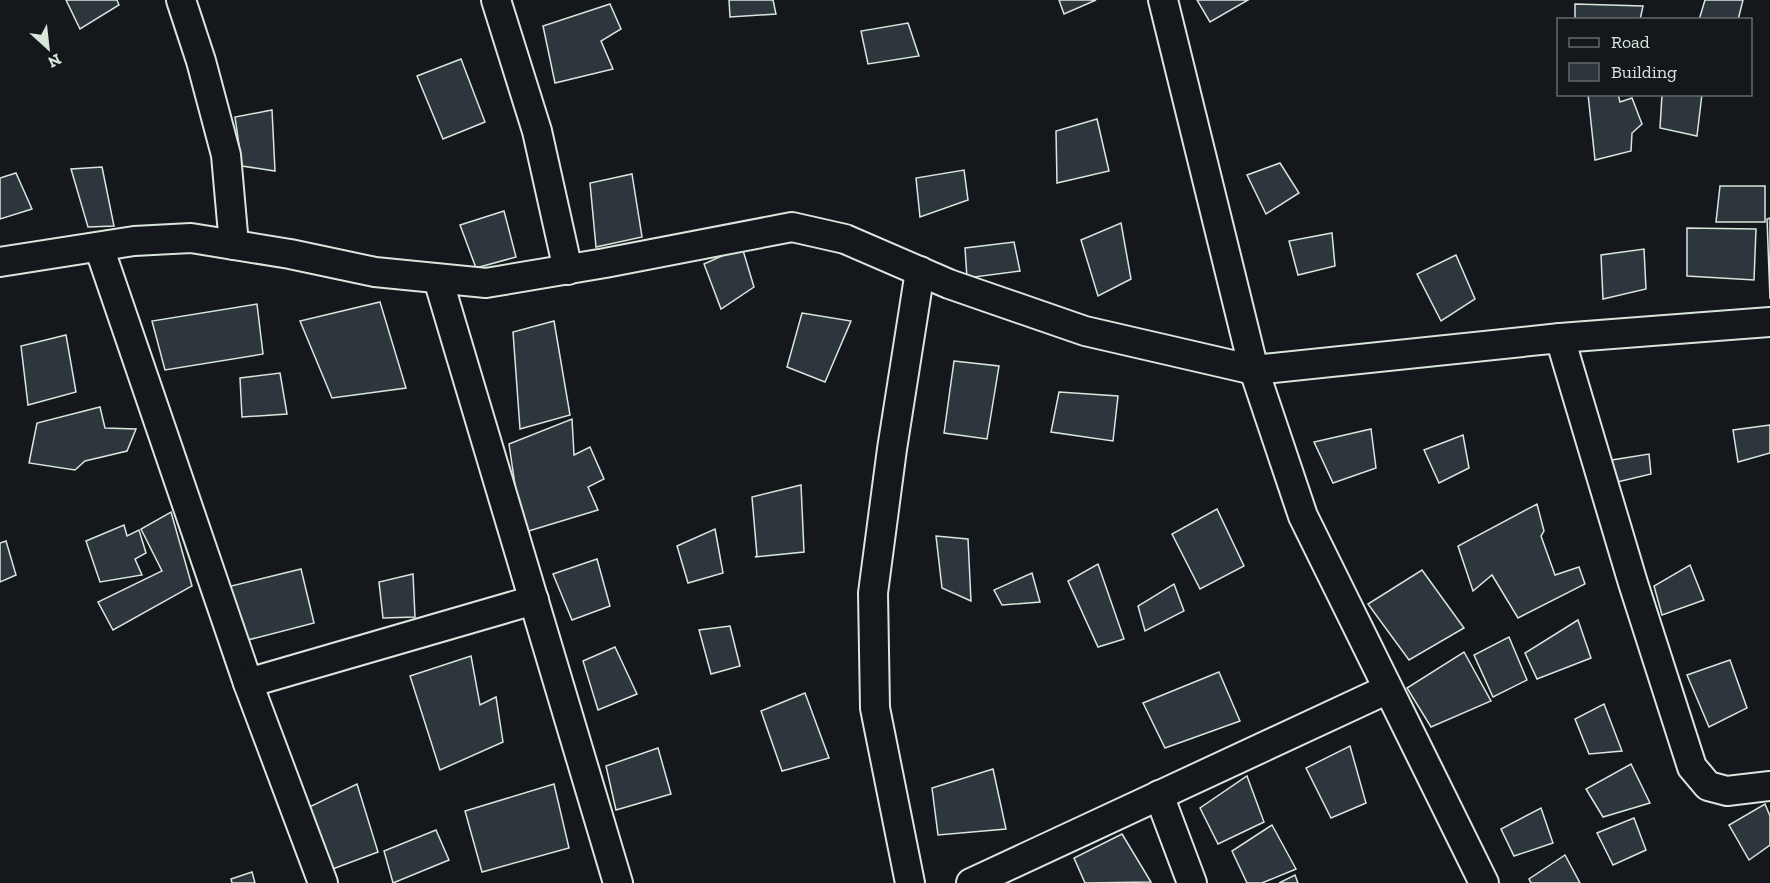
<svg xmlns="http://www.w3.org/2000/svg" width="1770" height="883" viewBox="0 0 1770 883" font-family="'Zilla Slab',serif">
	<rect width="100%" height="100%" fill="#14181c"/>
	<g fill="#2c363c" stroke="#d8e6dc" stroke-width="1.5">
		<polygon points="66,0 117,0 119,5 80,29"/>
		<polygon points="729,0 773,0 776,14 730,17"/>
		<polygon points="1059,0 1096,0 1064,14"/>
		<polygon points="1197,0 1248,0 1210,22"/>
		<polygon points="1705,0 1743,0 1738,20 1699,20"/>
		<polygon points="610,4 621,29 601,41 613,69 555,83 543,26"/>
		<polygon points="1575,4 1643,6 1640,20 1575,20"/>
		<polygon points="908,23 919,56 868,64 861,31"/>
		<polygon points="461,59 485,122 443,139 417,76"/>
		<polygon points="1588,94 1618,94 1620,102 1632,98 1642,124 1632,133 1631,151 1595,160"/>
		<polygon points="1702,94 1697,136 1660,128 1662,95"/>
		<polygon points="272,110 275,171 242,166 235,117"/>
		<polygon points="1097,119 1109,171 1057,183 1056,131"/>
		<polygon points="1280,163 1299,193 1266,214 1247,175"/>
		<polygon points="102,167 114,226 88,227 71,169"/>
		<polygon points="964,170 968,200 920,217 916,178"/>
		<polygon points="16,173 32,209 0,219 0,178"/>
		<polygon points="632,174 642,237 596,247 590,183"/>
		<polygon points="1720,186 1765,186 1765,222 1716,222"/>
		<polygon points="504,211 516,257 476,268 460,225"/>
		<polygon points="1770,218 1770,299 1767,219"/>
		<polygon points="1121,223 1131,279 1098,296 1081,240"/>
		<polygon points="1687,228 1756,229 1754,280 1687,276"/>
		<polygon points="1332,233 1335,266 1298,275 1289,241"/>
		<polygon points="1014,242 1020,271 967,278 965,248"/>
		<polygon points="742,247 754,287 721,309 704,264"/>
		<polygon points="1644,249 1646,289 1603,299 1601,255"/>
		<polygon points="1456,255 1475,299 1441,321 1417,274"/>
		<polygon points="380,302 406,388 332,398 300,321"/>
		<polygon points="257,304 263,354 165,370 152,321"/>
		<polygon points="802,313 851,321 825,382 787,367"/>
		<polygon points="554,321 570,415 520,429 513,332"/>
		<polygon points="66,335 76,392 28,405 21,346"/>
		<polygon points="954,361 999,366 987,439 944,433"/>
		<polygon points="280,373 287,414 242,417 240,378"/>
		<polygon points="1059,392 1118,396 1113,441 1051,432"/>
		<polygon points="100,407 105,428 136,429 127,451 85,461 75,470 29,463 37,423"/>
		<polygon points="572,419 574,455 590,447 604,479 588,487 598,510 522,533 509,444"/>
		<polygon points="1770,425 1770,453 1738,462 1733,430"/>
		<polygon points="1371,429 1376,468 1333,483 1314,442"/>
		<polygon points="1463,435 1469,468 1439,483 1424,450"/>
		<polygon points="1649,454 1651,474 1613,483 1612,460"/>
		<polygon points="801,485 804,552 755,557 757,556 752,497"/>
		<polygon points="1537,504 1544,531 1541,536 1555,575 1579,567 1585,584 1518,618 1492,575 1473,591 1458,546"/>
		<polygon points="1217,509 1244,566 1200,589 1172,534"/>
		<polygon points="171,512 192,586 113,630 98,602 162,571 141,529"/>
		<polygon points="124,525 127,536 139,530 146,553 135,559 142,575 100,582 86,541"/>
		<polygon points="715,529 723,573 688,583 677,546"/>
		<polygon points="936,536 968,539 971,601 942,588"/>
		<polygon points="6,541 16,575 0,582 0,543"/>
		<polygon points="597,559 610,606 572,620 553,574"/>
		<polygon points="1098,564 1124,639 1098,647 1068,581"/>
		<polygon points="1690,565 1704,600 1662,615 1654,586"/>
		<polygon points="301,569 314,623 240,642 223,588"/>
		<polygon points="1422,570 1464,628 1409,660 1368,604"/>
		<polygon points="1032,573 1040,602 1002,605 994,590"/>
		<polygon points="413,574 415,617 383,618 379,582"/>
		<polygon points="1174,584 1184,611 1145,631 1138,606"/>
		<polygon points="1578,620 1591,658 1537,679 1525,653"/>
		<polygon points="730,626 740,666 711,674 699,630"/>
		<polygon points="1509,637 1527,680 1493,697 1474,655"/>
		<polygon points="615,647 637,694 598,710 583,661"/>
		<polygon points="1464,652 1491,701 1431,727 1407,688"/>
		<polygon points="471,656 480,705 496,697 503,742 440,770 410,676"/>
		<polygon points="1730,660 1747,708 1709,727 1687,675"/>
		<polygon points="1219,672 1240,721 1165,748 1143,703"/>
		<polygon points="805,693 829,758 782,771 761,711"/>
		<polygon points="1604,704 1622,751 1589,754 1575,719"/>
		<polygon points="1350,746 1366,803 1331,818 1306,768"/>
		<polygon points="658,748 671,794 616,810 606,766"/>
		<polygon points="1631,764 1650,803 1603,817 1586,789"/>
		<polygon points="993,769 1006,829 938,835 932,788"/>
		<polygon points="1247,776 1264,822 1218,844 1200,808"/>
		<polygon points="357,784 378,852 330,870 305,809"/>
		<polygon points="554,784 569,848 482,872 465,811"/>
		<polygon points="1765,804 1770,816 1770,845 1749,860 1729,825"/>
		<polygon points="1541,808 1553,843 1514,856 1501,829"/>
		<polygon points="1634,818 1646,850 1613,865 1597,833"/>
		<polygon points="1272,825 1296,869 1262,883 1247,883 1232,851"/>
		<polygon points="436,830 449,860 393,883 384,851"/>
		<polygon points="1122,834 1151,882 1085,883 1074,858"/>
		<polygon points="1565,855 1580,883 1531,883 1529,879"/>
		<polygon points="252,872 255,883 232,883 231,879"/>
		<polygon points="1295,875 1298,883 1279,883"/>
	</g>
	<g fill="none" stroke-linecap="round" stroke-linejoin="round">
		<defs>
			<g id="street">
				<polyline points="181,0 201,61 226,155 234,245"/>
				<polyline points="496,0 537,131 568,270"/>
				<polyline points="1163,0 1254,370 1303,516 1484,883"/>
				<polyline points="99,247 248,683 323,883"/>
				<polyline points="0,262 134,241 191,238 290,254 375,272 486,283 605,263 792,227 845,239 949,284 1085,331 1254,370 1560,338 1770,322"/>
				<polyline points="438,279 618,883"/>
				<polyline points="1560,338 1633,583 1692,767 1708,786 1727,791 1770,786"/>
				<polyline points="248,683 534,600"/>
				<polyline points="1159,795 1192,883"/>
				<polyline points="910,883 875,708 873,593 892,449 920,271"/>
				<polyline points="971,883 1388,689"/>
			</g>
		</defs>
		<use href="#street" stroke="#d8e6dc" stroke-width="32"/>
		<use href="#street" stroke="#14181c" stroke-width="28"/>
	</g>
	<rect x="1557" y="18" width="195" height="78" fill="#14181c" stroke="#626a69" stroke-width="1.5"/>
	<rect x="1569" y="38" width="30" height="9" fill="#14181c" stroke="#626a69" stroke-width="1.5"/>
	<text x="1611" y="48" font-size="18" fill="#d8e6dc">Road</text>
	<rect x="1569" y="63" width="30" height="18" fill="#2c363c" stroke="#626a69" stroke-width="1.5"/>
	<text x="1611" y="78" font-size="18" fill="#d8e6dc">Building</text>
	<g transform="translate(48 48) rotate(153)" stroke="#14181c" stroke-width="4.5" paint-order="stroke">
	<path d="M0-4.5L10 22L0 15L-10 22Z" fill="#d8e6dc"/>
	<text y="-9" font-size="16" font-weight="bold" text-anchor="middle" fill="#d8e6dc">N</text>
	</g>
</svg>
